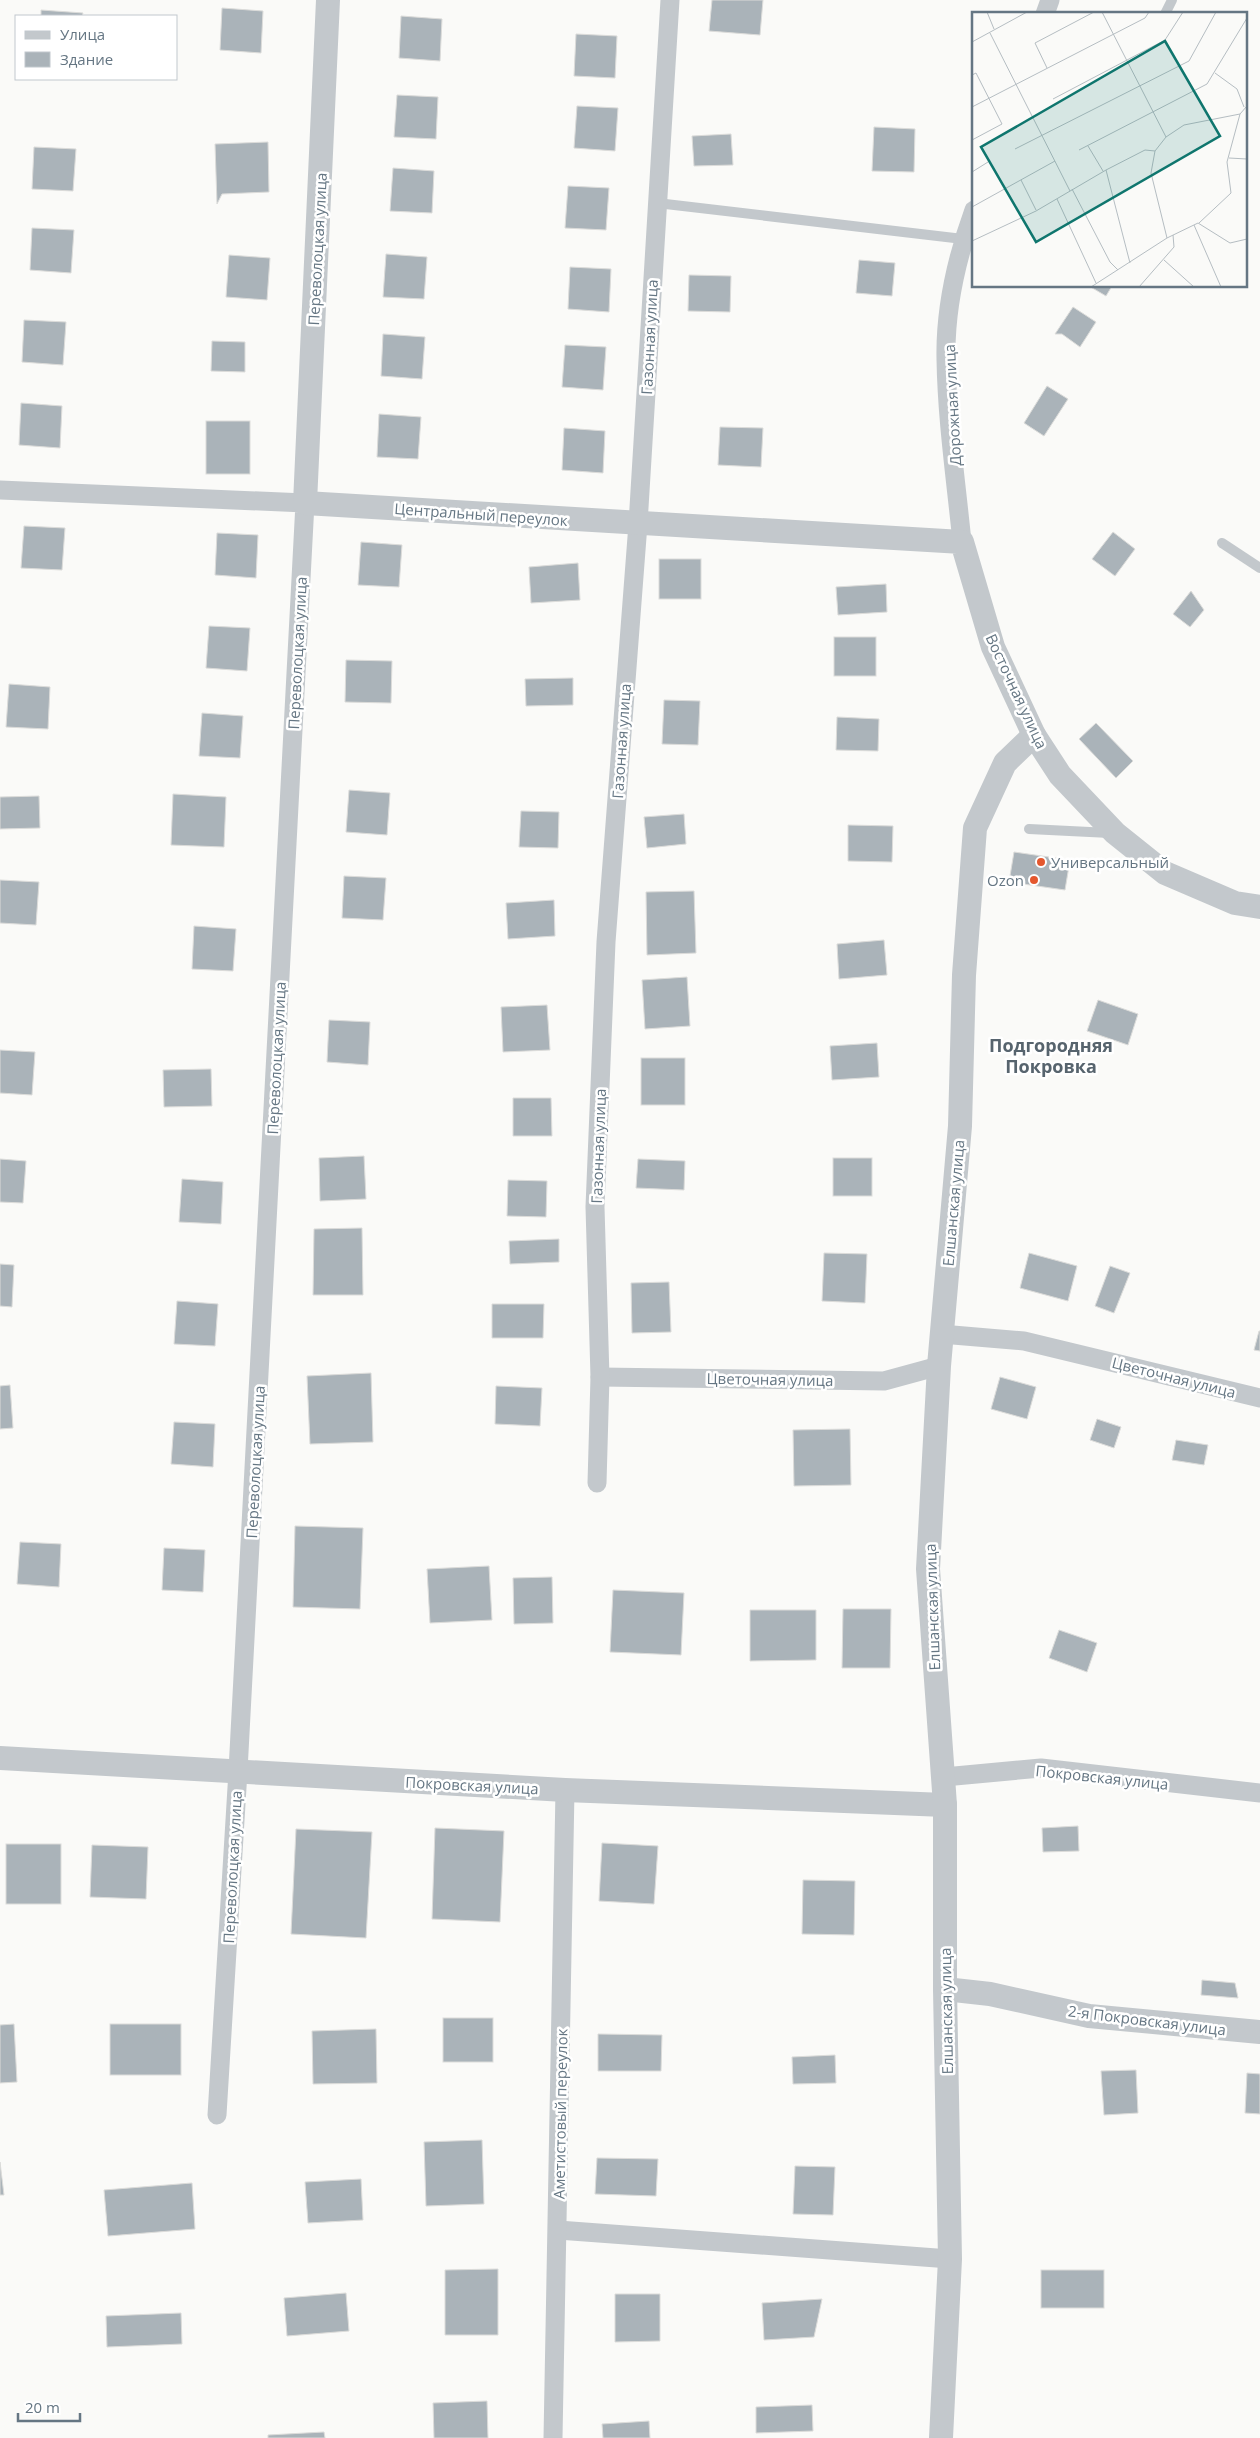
<svg xmlns="http://www.w3.org/2000/svg" width="1260" height="2438" viewBox="0 0 1260 2438" font-family="'Open Sans',sans-serif">
	<rect width="100%" height="100%" fill="#fafaf8"/>
	<g fill="#aab3b9" stroke="#dcdcda">
		<polygon points="712,0 763,0 760,35 709,31"/>
		<polygon points="222,8 263,11 261,53 220,50"/>
		<polygon points="41,10 83,13 82,16 41,16"/>
		<polygon points="401,16 442,19 440,61 399,58"/>
		<polygon points="576,34 617,36 615,78 574,76"/>
		<polygon points="397,95 438,97 436,139 394,137"/>
		<polygon points="577,106 618,108 615,151 574,148"/>
		<polygon points="874,127 915,129 914,172 872,171"/>
		<polygon points="731,134 733,165 694,166 692,136"/>
		<polygon points="268,142 269,192 222,194 217,204 215,144"/>
		<polygon points="34,147 76,149 73,191 32,189"/>
		<polygon points="393,168 434,171 432,213 390,211"/>
		<polygon points="568,186 609,188 606,230 565,228"/>
		<polygon points="32,228 74,230 71,273 30,270"/>
		<polygon points="386,254 427,257 424,299 383,297"/>
		<polygon points="229,255 270,258 267,300 226,297"/>
		<polygon points="859,260 895,263 892,296 856,293"/>
		<polygon points="570,267 611,269 609,312 568,309"/>
		<polygon points="689,275 731,276 730,312 688,311"/>
		<polygon points="1089,286 1112,286 1106,296"/>
		<polygon points="1073,307 1096,322 1080,347 1062,334 1055,334"/>
		<polygon points="24,320 66,322 63,365 22,362"/>
		<polygon points="383,334 425,337 422,379 381,376"/>
		<polygon points="212,341 245,342 245,372 211,371"/>
		<polygon points="565,345 606,347 603,390 562,387"/>
		<polygon points="1047,386 1068,399 1044,436 1024,423"/>
		<polygon points="21,403 62,406 60,448 19,445"/>
		<polygon points="379,414 421,417 418,459 377,457"/>
		<rect x="206" y="421" width="44" height="53"/>
		<polygon points="720,427 763,428 761,467 718,465"/>
		<polygon points="564,428 605,431 603,473 562,470"/>
		<polygon points="24,526 65,528 62,570 21,568"/>
		<polygon points="1113,532 1135,549 1115,576 1092,559"/>
		<polygon points="217,533 258,535 256,578 215,575"/>
		<polygon points="361,542 402,545 399,587 358,585"/>
		<rect x="659" y="559" width="42" height="40"/>
		<polygon points="578,563 580,600 531,603 529,567"/>
		<polygon points="886,584 887,612 838,615 836,587"/>
		<polygon points="1191,591 1204,610 1190,627 1173,614"/>
		<polygon points="209,626 250,628 247,671 206,668"/>
		<rect x="834" y="637" width="42" height="39"/>
		<polygon points="346,660 392,661 391,703 345,702"/>
		<polygon points="573,678 573,705 526,706 525,679"/>
		<polygon points="9,684 50,687 48,729 6,727"/>
		<polygon points="664,700 700,701 698,745 662,744"/>
		<polygon points="202,713 243,716 240,758 199,756"/>
		<polygon points="837,717 879,719 878,751 836,750"/>
		<polygon points="1096,723 1133,761 1116,778 1079,739"/>
		<polygon points="349,790 390,793 387,835 346,832"/>
		<polygon points="173,794 226,797 224,847 171,845"/>
		<polygon points="39,796 40,828 0,829 0,797"/>
		<polygon points="521,811 559,812 558,848 519,847"/>
		<polygon points="684,814 686,844 647,848 644,817"/>
		<polygon points="848,825 893,826 892,862 848,861"/>
		<polygon points="1014,852 1070,860 1065,890 1009,882"/>
		<polygon points="344,876 386,878 383,920 342,918"/>
		<polygon points="0,880 39,882 36,925 0,923"/>
		<polygon points="694,891 696,953 647,955 646,892"/>
		<polygon points="554,900 555,936 508,939 506,903"/>
		<polygon points="194,926 236,929 233,971 192,969"/>
		<polygon points="884,940 887,975 839,979 837,944"/>
		<polygon points="687,977 690,1026 645,1029 642,980"/>
		<polygon points="1098,1000 1138,1014 1128,1045 1087,1031"/>
		<polygon points="547,1005 550,1050 503,1052 501,1007"/>
		<polygon points="329,1020 370,1022 368,1065 327,1062"/>
		<polygon points="877,1043 879,1077 832,1080 830,1046"/>
		<polygon points="0,1050 35,1052 32,1095 0,1093"/>
		<rect x="641" y="1058" width="44" height="47"/>
		<polygon points="211,1069 212,1106 164,1107 163,1070"/>
		<polygon points="513,1098 551,1098 552,1136 513,1136"/>
		<polygon points="364,1156 366,1199 320,1201 319,1158"/>
		<rect x="833" y="1158" width="39" height="38"/>
		<polygon points="0,1159 26,1161 23,1203 0,1202"/>
		<polygon points="638,1159 685,1161 684,1190 636,1188"/>
		<polygon points="182,1179 223,1182 221,1224 179,1222"/>
		<polygon points="508,1180 547,1181 546,1217 507,1216"/>
		<polygon points="362,1228 363,1295 313,1295 314,1229"/>
		<polygon points="559,1239 559,1262 510,1264 509,1241"/>
		<polygon points="824,1253 867,1254 865,1303 822,1301"/>
		<polygon points="1029,1253 1077,1266 1068,1301 1020,1288"/>
		<polygon points="0,1264 14,1265 12,1307 0,1306"/>
		<polygon points="1110,1266 1130,1273 1114,1313 1095,1306"/>
		<polygon points="669,1282 671,1332 632,1333 631,1283"/>
		<polygon points="177,1301 218,1304 215,1346 174,1344"/>
		<polygon points="492,1304 544,1304 543,1338 492,1338"/>
		<polygon points="1259,1331 1260,1331 1260,1351 1254,1350"/>
		<polygon points="371,1373 373,1442 310,1444 307,1376"/>
		<polygon points="1000,1377 1036,1387 1027,1419 991,1409"/>
		<polygon points="10,1385 13,1428 0,1429 0,1386"/>
		<polygon points="496,1386 542,1388 540,1426 495,1424"/>
		<polygon points="1097,1419 1121,1427 1114,1448 1090,1440"/>
		<polygon points="174,1422 215,1424 213,1467 171,1464"/>
		<polygon points="850,1429 851,1485 794,1486 793,1430"/>
		<polygon points="1176,1440 1208,1445 1204,1465 1172,1460"/>
		<polygon points="295,1526 363,1528 360,1609 293,1607"/>
		<polygon points="20,1542 61,1544 59,1587 17,1584"/>
		<polygon points="164,1548 205,1550 203,1592 162,1590"/>
		<polygon points="489,1566 492,1620 430,1623 427,1569"/>
		<polygon points="552,1577 553,1623 514,1624 513,1578"/>
		<polygon points="613,1590 684,1593 681,1655 610,1652"/>
		<polygon points="843,1609 891,1609 890,1668 842,1668"/>
		<polygon points="750,1610 816,1610 816,1660 750,1661"/>
		<polygon points="1059,1630 1097,1643 1087,1672 1049,1658"/>
		<polygon points="1078,1826 1079,1851 1043,1852 1042,1828"/>
		<polygon points="435,1828 504,1831 500,1922 432,1919"/>
		<polygon points="296,1829 372,1832 366,1938 291,1934"/>
		<polygon points="602,1843 658,1846 654,1904 599,1901"/>
		<rect x="6" y="1844" width="55" height="60"/>
		<polygon points="92,1845 148,1847 146,1899 90,1897"/>
		<polygon points="803,1880 855,1881 854,1935 802,1934"/>
		<polygon points="1202,1980 1235,1983 1238,1998 1201,1995"/>
		<rect x="443" y="2018" width="50" height="44"/>
		<polygon points="14,2024 17,2082 0,2083 0,2025"/>
		<rect x="110" y="2024" width="71" height="51"/>
		<polygon points="376,2029 377,2083 313,2084 312,2031"/>
		<polygon points="598,2034 662,2035 661,2071 598,2071"/>
		<polygon points="835,2055 836,2083 793,2084 792,2057"/>
		<polygon points="1136,2070 1138,2113 1104,2115 1101,2071"/>
		<polygon points="1247,2073 1260,2074 1260,2114 1245,2113"/>
		<polygon points="482,2140 484,2204 426,2206 424,2142"/>
		<polygon points="597,2158 658,2159 656,2196 595,2194"/>
		<polygon points="0,2162 4,2195 0,2195"/>
		<polygon points="795,2166 835,2167 833,2215 793,2214"/>
		<polygon points="361,2179 363,2220 308,2223 305,2182"/>
		<polygon points="192,2183 195,2229 108,2236 104,2190"/>
		<polygon points="498,2269 498,2335 445,2335 445,2270"/>
		<rect x="1041" y="2270" width="63" height="38"/>
		<polygon points="346,2293 349,2331 287,2336 284,2298"/>
		<polygon points="615,2294 660,2294 660,2341 615,2342"/>
		<polygon points="822,2299 814,2337 764,2340 762,2303"/>
		<polygon points="181,2313 182,2344 107,2347 106,2316"/>
		<polygon points="487,2401 488,2438 434,2438 433,2403"/>
		<polygon points="812,2405 813,2431 756,2433 756,2407"/>
		<polygon points="649,2421 650,2438 603,2438 602,2424"/>
		<polygon points="324,2432 325,2438 268,2438 268,2435"/>
	</g>
	<g fill="none" stroke-linecap="round" stroke-linejoin="round">
		<g stroke="#c3c8cc" stroke-width="10">
			<polyline points="1165,14 1172,0"/>
			<polyline points="657,203 963,239"/>
			<polyline points="1222,543 1260,568"/>
			<polyline points="1029,829 1110,833"/>
		</g>
		<g stroke="#c3c8cc" stroke-width="19">
			<polyline points="1045,14 1050,0"/>
			<polyline points="0,490 305,503 238,1771 217,2115"/>
			<path d="M 962,542 C 956,481 947,420 946,359 C 945,310 957,257 974,210"/>
			<polyline points="941,1334 1024,1341 1260,1398"/>
			<polyline points="600,1377 884,1381 939,1366"/>
			<polyline points="597,1483 600,1377 595,1207 606,942 638,524 670,0"/>
			<polyline points="944,1777 1041,1768 1260,1793"/>
			<polyline points="558,2230 950,2259"/>
			<polyline points="553,2438 565,1790"/>
		</g>
		<g stroke="#c3c8cc" stroke-width="24">
			<polyline points="328,0 305,503 962,542 993,647 1034,735 1060,775 1115,833 1165,873 1235,903 1260,907"/>
			<polyline points="0,1758 565,1790 945,1805"/>
			<polyline points="945,1989 990,1994 1089,2016 1260,2032"/>
			<polyline points="941,2438 950,2259 945,1989 945,1805 928,1569 939,1366 960,1126 964,975 975,828 1005,763 1034,735"/>
		</g>
	</g>
	<g fill="#e4572e" stroke="#fff" stroke-width="2">
		<circle cx="1041" cy="862" r="5"/>
		<circle cx="1034" cy="880" r="5"/>
	</g>
	<g text-anchor="middle" dominant-baseline="central" stroke-width="5" stroke-linejoin="round" paint-order="stroke">
		<g font-size="15" fill="#657683" stroke="#fff">
			<text transform="translate(317 249) rotate(-87)">Переволоцкая улица</text>
			<text transform="translate(649 337) rotate(-87)">Газонная улица</text>
			<text transform="translate(952 405) rotate(-93)">Дорожная улица</text>
			<text transform="translate(481 514) rotate(4)">Центральный переулок</text>
			<text transform="translate(297 653) rotate(-87)">Переволоцкая улица</text>
			<text transform="translate(1017 691) rotate(65)">Восточная улица</text>
			<text transform="translate(621 741) rotate(-86)">Газонная улица</text>
			<text transform="translate(276 1058) rotate(-87)">Переволоцкая улица</text>
			<text transform="translate(598 1146) rotate(-88)">Газонная улица</text>
			<text transform="translate(953 1203) rotate(-85)">Елшанская улица</text>
			<text transform="translate(1174 1377) rotate(14)">Цветочная улица</text>
			<text transform="translate(770 1379) rotate(1)">Цветочная улица</text>
			<text transform="translate(255 1462) rotate(-87)">Переволоцкая улица</text>
			<text transform="translate(932 1607) rotate(-92)">Елшанская улица</text>
			<text transform="translate(1102 1777) rotate(6)">Покровская улица</text>
			<text transform="translate(472 1785) rotate(3)">Покровская улица</text>
			<text transform="translate(232 1867) rotate(-87)">Переволоцкая улица</text>
			<text transform="translate(946 2011) rotate(-91)">Елшанская улица</text>
			<text transform="translate(1147 2020) rotate(7)">2-я Покровская улица</text>
			<text transform="translate(560 2114) rotate(-89)">Аметистовый переулок</text>
		</g>
		<g font-size="15" fill="#657683" stroke="#fff" text-anchor="start">
			<text x="1051" y="862">Универсальный</text>
			<text x="1024" y="880" text-anchor="end">Ozon</text>
		</g>
		<g font-size="18" font-weight="bold" fill="#57646e" stroke="#fff">
			<text x="1051" y="1045">Подгородняя<tspan x="1051" dy="21">Покровка</tspan></text>
		</g>
	</g>
	<g transform="translate(972 12)">
		<rect width="275" height="275" fill="#fafaf8"/>
		<path fill="none" stroke="#b5bdc2" stroke-width="1" d="M 15,0 L 22,17M 130,0 L 194,125M 18,21 L 98,179M 0,30 L 55,0M 75,56 L 63,31 L 122,0M 243,61 L 265,77 L 272,95M 0,63 L 4,61 L 30,112 L 0,128M 81,87 L 193,28 L 211,0M 0,95 L 173,6 L 177,0M 116,134 L 131,159M 43,137 L 217,49 L 244,0M 107,138 L 235,72 L 275,6M 257,146 L 275,147M 134,158 L 158,251M 0,160 L 16,150M 49,168 L 64,198M 100,177 L 138,250 L 146,258M 85,187 L 124,271M 0,195 L 83,149M 227,211 L 259,181 L 255,150 L 268,102 L 275,94M 222,213 L 249,275M 195,226 L 179,161 L 183,139 L 194,125 L 212,113 L 268,102M 0,229 L 64,199 L 134,158 L 173,138 L 183,139M 192,248 L 222,275M 119,275 L 195,226 L 226,211 L 258,231 L 275,227M 167,275 L 202,235 L 201,223"/>
		<path fill="#0f766e" fill-opacity="0.15" stroke="#0f766e" stroke-width="2.5" d="M 193,29 L 248,124 L 64,230 L 9,135 Z"/>
		<rect width="275" height="275" fill="none" stroke="#657683" stroke-width="2.5"/>
	</g>
	<rect x="15" y="15" width="162" height="65" fill="#ffffff" stroke="#c1c8cd"/>
	<rect x="25" y="31" width="25" height="8" fill="#c3c8cc" stroke="#c1c8cd"/>
	<text x="60" y="40" font-size="15" fill="#657683">Улица</text>
	<rect x="25" y="52" width="25" height="15" fill="#aab3b9" stroke="#c1c8cd"/>
	<text x="60" y="65" font-size="15" fill="#657683">Здание</text>
	<path d="M18 2413v8h62v-8" fill="none" stroke="#657683" stroke-width="2.5"/>
	<text x="25" y="2413" font-size="15" fill="#657683" stroke="#ffffff" stroke-width="4" paint-order="stroke">20 m</text>
</svg>
